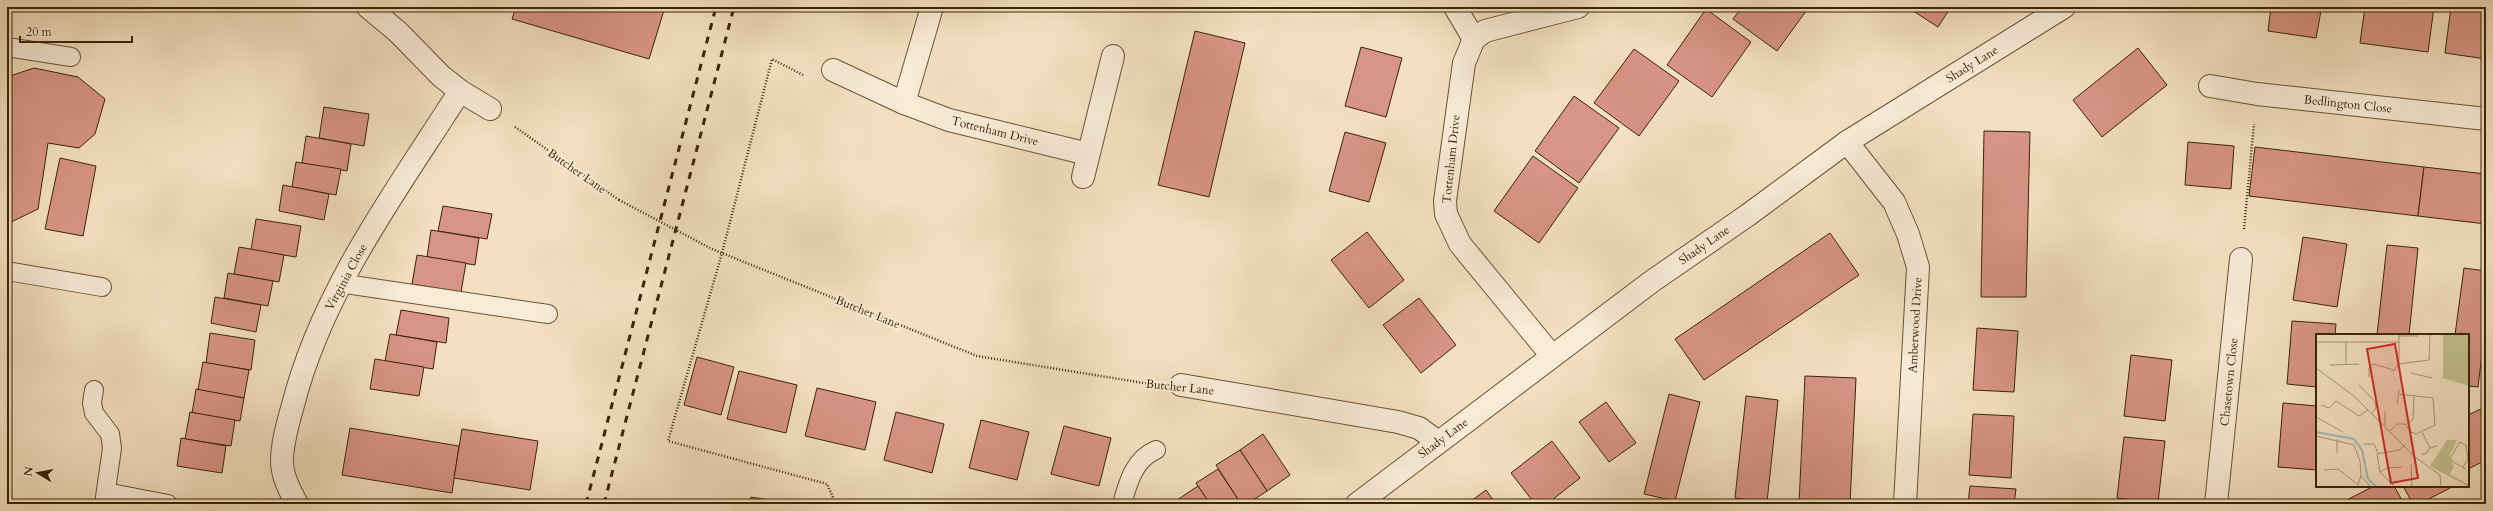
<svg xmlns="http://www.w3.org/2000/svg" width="2493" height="511" viewBox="0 0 2493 511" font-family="Cardo,serif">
	<rect width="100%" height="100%" fill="#f4e0c1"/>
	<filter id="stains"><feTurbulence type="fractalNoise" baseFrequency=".005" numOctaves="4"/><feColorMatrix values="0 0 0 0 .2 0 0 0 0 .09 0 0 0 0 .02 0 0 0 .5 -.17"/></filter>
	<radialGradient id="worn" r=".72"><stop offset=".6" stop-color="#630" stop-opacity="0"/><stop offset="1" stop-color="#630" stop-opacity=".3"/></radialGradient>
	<g fill="#d89485" stroke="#392505">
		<polygon points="516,7 665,7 649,59 512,19"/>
		<polygon points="1294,7 1316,7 1315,12"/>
		<polygon points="1742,7 1809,7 1777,51 1733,19"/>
		<polygon points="1907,7 1951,7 1938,27"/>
		<polygon points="2271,7 2297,7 2321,11 2316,38 2268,31"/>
		<polygon points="2297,7 2330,7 2329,12"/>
		<polygon points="2365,7 2434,7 2428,52 2360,43"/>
		<polygon points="2451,7 2486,12 2486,59 2445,53"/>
		<polygon points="1706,9 1751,42 1712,97 1667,65"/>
		<polygon points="1195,31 1245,43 1209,197 1158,185"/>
		<polygon points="1361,47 1402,58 1386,117 1345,106"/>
		<polygon points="2138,48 2167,85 2102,137 2073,100"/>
		<polygon points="1634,49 1679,81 1639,136 1594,103"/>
		<polygon points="34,68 78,77 105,99 95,134 79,148 48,143 38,209 7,224 7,77"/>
		<polygon points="1574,96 1619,128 1579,183 1535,151"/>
		<polygon points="324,107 369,114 364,146 319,138"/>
		<polygon points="1984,131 2030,132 2026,297 1981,297"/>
		<polygon points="1345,132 1386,143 1369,202 1329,191"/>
		<polygon points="306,136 351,144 347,171 302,163"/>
		<polygon points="2188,142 2234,146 2231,189 2185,185"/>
		<polygon points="2255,147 2424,167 2418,216 2249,196"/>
		<polygon points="1533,156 1578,188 1539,243 1494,211"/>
		<polygon points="60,158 96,166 83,236 45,229"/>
		<polygon points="296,162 341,169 336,195 292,187"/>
		<polygon points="2424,167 2486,174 2486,224 2418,216"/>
		<polygon points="283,185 329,194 324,220 279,211"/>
		<polygon points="443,206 492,214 487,239 438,231"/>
		<polygon points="256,219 301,226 296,257 251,250"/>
		<polygon points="431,230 479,238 475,265 427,257"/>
		<polygon points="1367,232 1404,280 1369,308 1331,260"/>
		<polygon points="1830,233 1859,275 1704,380 1675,339"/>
		<polygon points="2303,237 2347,244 2337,307 2293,300"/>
		<polygon points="2387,245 2418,248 2409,335 2377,335"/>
		<polygon points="239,247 284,255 279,282 234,274"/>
		<polygon points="417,255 466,263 461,292 412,284"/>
		<polygon points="2464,268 2486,271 2486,321 2478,387 2468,386 2468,335 2455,335"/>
		<polygon points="228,273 273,281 268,306 224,298"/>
		<polygon points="215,297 261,305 256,332 211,323"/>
		<polygon points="1419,298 1456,345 1421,373 1383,325"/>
		<polygon points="401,310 449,318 446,343 396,335"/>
		<polygon points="2292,321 2336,324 2335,335 2317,335 2317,387 2287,384"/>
		<polygon points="1977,328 2018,331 2014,392 1973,390"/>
		<polygon points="210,333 255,340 251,370 206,363"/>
		<polygon points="390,334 437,342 433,369 385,361"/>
		<polygon points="2131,355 2172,360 2165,421 2124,416"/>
		<polygon points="697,357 734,367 721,415 684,405"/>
		<polygon points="375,359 424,367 419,396 370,389"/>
		<polygon points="203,362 249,370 244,398 198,390"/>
		<polygon points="739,371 797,385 786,433 727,419"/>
		<polygon points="1805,376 1856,378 1850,504 1799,504"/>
		<polygon points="817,388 876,402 865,450 805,436"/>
		<polygon points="196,389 244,398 240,421 192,413"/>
		<polygon points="1669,394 1700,402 1675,501 1644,494"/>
		<polygon points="1746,396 1778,400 1767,502 1735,498"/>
		<polygon points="1606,402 1636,443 1609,462 1579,422"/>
		<polygon points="2283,403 2317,406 2317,470 2278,467"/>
		<polygon points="2481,409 2486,421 2486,460 2468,469 2468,415"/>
		<polygon points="190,412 235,420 231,446 185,439"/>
		<polygon points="896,412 944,424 932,473 884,460"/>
		<polygon points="1973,414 2014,416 2011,478 1969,475"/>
		<polygon points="981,420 1029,432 1017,480 969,468"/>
		<polygon points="1064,426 1111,438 1099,486 1051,474"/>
		<polygon points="350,428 459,446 452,493 342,475"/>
		<polygon points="462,429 538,441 530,490 454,478"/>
		<polygon points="1263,434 1290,475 1267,491 1240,450"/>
		<polygon points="2124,437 2165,441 2158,503 2117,498"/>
		<polygon points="181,438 226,446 222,473 177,466"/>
		<polygon points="1552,441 1580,478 1547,504 1535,504 1511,473"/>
		<polygon points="1240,450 1267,491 1247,504 1241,504 1216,465"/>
		<polygon points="1218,469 1241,504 1210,504 1196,483"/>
		<polygon points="1198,486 1210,504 1175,504 1174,502"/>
		<polygon points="1970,486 2016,489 2014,504 1968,504"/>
		<polygon points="2374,486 2394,486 2404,504 2339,504"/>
		<polygon points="2403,486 2454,486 2419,504 2413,504"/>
		<polygon points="1486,490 1496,504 1467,504"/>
		<polygon points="751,497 792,504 750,504"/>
	</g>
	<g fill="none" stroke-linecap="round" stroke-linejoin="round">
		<defs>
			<g id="lane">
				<polyline points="7,47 71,57"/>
				<polyline points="7,271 102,287"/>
				<polyline points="339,283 548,314"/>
				<polyline points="94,390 92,403 94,413 110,434 112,448 104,504"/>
				<polyline points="106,492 168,504"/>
				<path d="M 1122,504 C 1128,483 1134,459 1156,450"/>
			</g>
			<g id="street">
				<polyline points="368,7 398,32 441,76 460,91 490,109"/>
				<polyline points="1455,7 1474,39"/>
				<polyline points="833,70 904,103 949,120 1088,154"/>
				<polyline points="2210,86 2257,94 2486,119"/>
				<polyline points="904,103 932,7"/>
				<polyline points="1847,142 1894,202 1908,234 1918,267 1905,504"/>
				<polyline points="1083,177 1113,56"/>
				<polyline points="1552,356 1460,244 1446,214 1445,201 1464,63 1474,39 1485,31 1578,7"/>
				<polyline points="1181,385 1398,422 1419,428 1438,442"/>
				<path d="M 297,504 C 290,491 282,476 282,461 C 282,443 288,423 293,405 C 322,290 397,190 460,91"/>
				<polyline points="1357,504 1651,282 1748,215 1847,142 2064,7"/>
				<polyline points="2216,504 2241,259"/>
			</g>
		</defs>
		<use href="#lane" stroke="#685434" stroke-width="20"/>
		<use href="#street" stroke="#685434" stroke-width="24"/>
		<g stroke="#392505" stroke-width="2.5" stroke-dasharray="1 2" stroke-linecap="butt">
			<polyline points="803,75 772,59 722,253 668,441 827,484 836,504"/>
			<polyline points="515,127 619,200"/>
			<polyline points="2244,229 2254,124"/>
			<polyline points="712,249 977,356 1150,384"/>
		</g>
		<use href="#lane" stroke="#f8ebd7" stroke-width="18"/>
		<use href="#street" stroke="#f8ebd7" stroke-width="22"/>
		<g stroke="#392505" stroke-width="3" stroke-dasharray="7 7" stroke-linecap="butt">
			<polyline points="586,504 716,7"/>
			<polyline points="604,504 734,7"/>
		</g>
		<polyline stroke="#392505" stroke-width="2.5" stroke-dasharray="1 2" stroke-linecap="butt" points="619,200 712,249"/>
	</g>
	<g text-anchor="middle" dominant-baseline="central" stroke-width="4" stroke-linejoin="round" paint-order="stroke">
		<g font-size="12" fill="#392505" stroke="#f8ebd7">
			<text transform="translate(1972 64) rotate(-32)">Shady Lane</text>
			<text transform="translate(2348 104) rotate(6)">Bedlington Close</text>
			<text transform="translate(995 131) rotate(14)">Tottenham Drive</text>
			<text transform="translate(1451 159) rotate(-84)">Tottenham Drive</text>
			<text transform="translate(577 171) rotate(35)">Butcher Lane</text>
			<text transform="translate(1704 245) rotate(-35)">Shady Lane</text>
			<text transform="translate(346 277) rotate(-61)">Virginia Close</text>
			<text transform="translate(868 312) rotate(22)">Butcher Lane</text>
			<text transform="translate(1915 325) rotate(-87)">Amberwood Drive</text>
			<text transform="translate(2229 382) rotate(-84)">Chasetown Close</text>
			<text transform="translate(1180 387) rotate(6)">Butcher Lane</text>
			<text transform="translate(1443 438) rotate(-37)">Shady Lane</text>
		</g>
	</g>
	<g transform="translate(2316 334)">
		<rect width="153" height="153" fill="#f4e0c1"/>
		<path d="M 127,0 L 153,0 L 153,52 L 127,44 ZM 131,106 L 141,106 L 133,122 L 138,132 L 134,140 L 151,150 L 153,148 L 153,153 L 114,132 Z" fill="#c2c08e"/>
		<path fill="none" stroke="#9ebbba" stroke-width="2" d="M 0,98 L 38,105 L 46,116 L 52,145 L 61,153"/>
		<path fill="none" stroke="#a99576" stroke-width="1" d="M 83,2 L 102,2M 0,8 L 83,8M 30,30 L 30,8M 82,30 L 113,26 L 114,0M 14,31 L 43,30M 0,34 L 38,62 L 99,123 L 124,141 L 125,153M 77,38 L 83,29 L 83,0M 95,39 L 116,44M 53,43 L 53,34 L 57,30 L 78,36M 43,51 L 59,68 L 60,74 L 55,80M 81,70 L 83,56M 5,71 L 13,74 L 20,67 L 43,82 L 52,76M 0,83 L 27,98M 91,90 L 97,85 L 98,61M 69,92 L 69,77M 74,97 L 81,90 L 89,90 L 95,98 L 100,100 L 119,91 L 117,64 L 82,60M 106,98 L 114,114M 0,102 L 38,111 L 44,127 L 45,142 L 41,153M 48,110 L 58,110 L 62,119M 21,119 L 21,105M 105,120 L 110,120 L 114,114 L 121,112M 95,130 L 96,153M 147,133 L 152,125 L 150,111 L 144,108 L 134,124 L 135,126 L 139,129 L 146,133 L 150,135M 8,136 L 22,135 L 41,150M 64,138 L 71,134 L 86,133M 45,142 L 55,153M 79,153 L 64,138 L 61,120 L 83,116 L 89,111"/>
		<path fill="#d62828" fill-opacity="0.15" stroke="#d62828" stroke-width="2" d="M 79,10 L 102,144 L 75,149 L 51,15 Z"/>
		<rect width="153" height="153" fill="none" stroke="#392505" stroke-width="2"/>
	</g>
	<rect width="2493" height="511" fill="none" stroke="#f4e0c1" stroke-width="24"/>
	<rect x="8" y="8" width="2477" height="495" fill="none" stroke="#392505" stroke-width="2"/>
	<rect x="12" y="12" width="2469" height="487" fill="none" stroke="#392505"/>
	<g transform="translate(38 473) rotate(280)" stroke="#f8ebd7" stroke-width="3" paint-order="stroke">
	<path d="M0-3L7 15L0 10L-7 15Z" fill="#392505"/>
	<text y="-6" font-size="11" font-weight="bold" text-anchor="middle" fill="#392505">N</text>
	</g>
	<path d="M20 36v6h112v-6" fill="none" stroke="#392505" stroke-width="2"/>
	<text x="26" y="36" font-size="12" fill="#392505" stroke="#f8ebd7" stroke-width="3" paint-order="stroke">20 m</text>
	<rect width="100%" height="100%" filter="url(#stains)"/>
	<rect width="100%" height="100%" fill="url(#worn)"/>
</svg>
